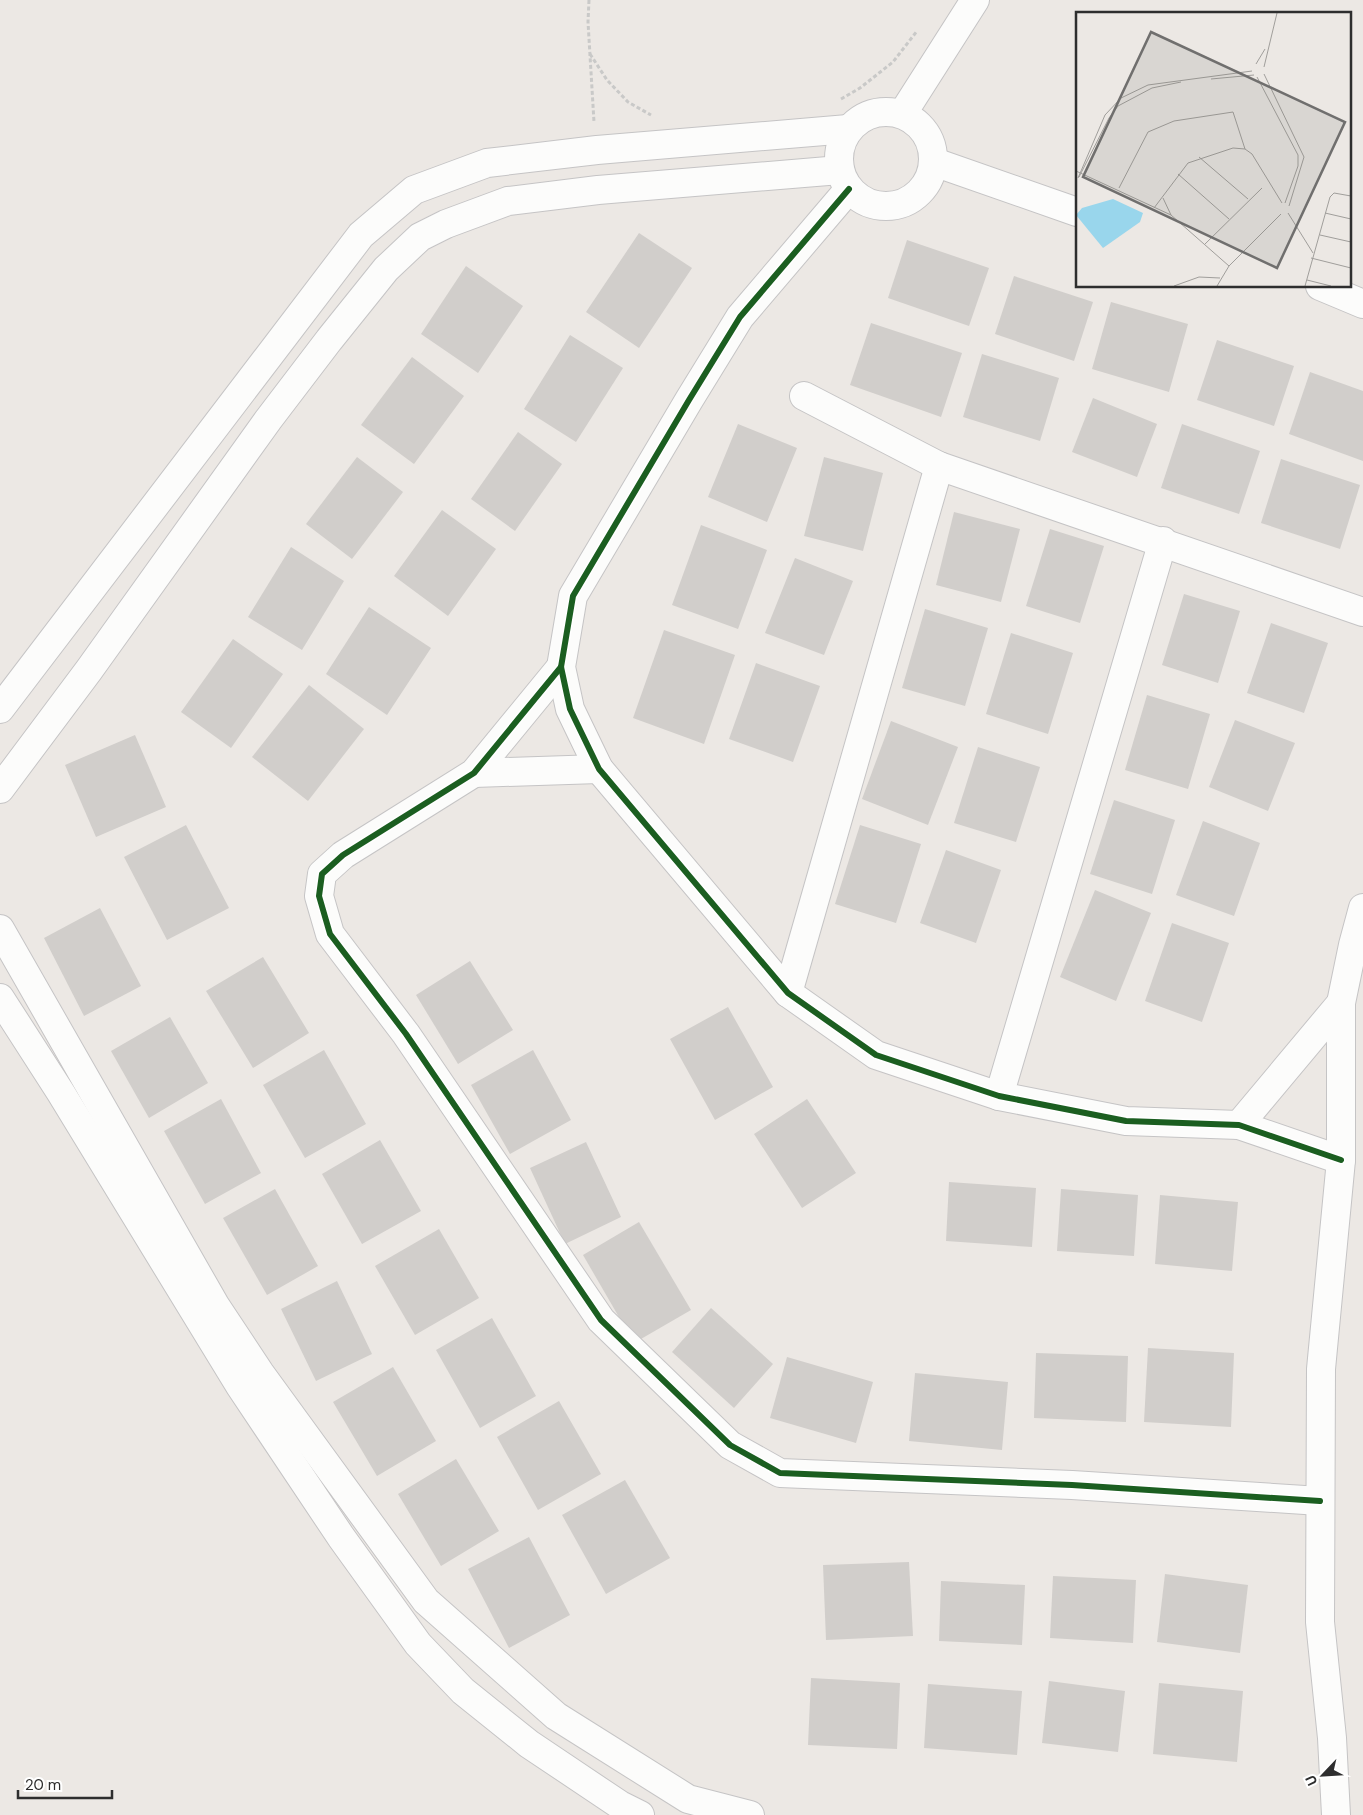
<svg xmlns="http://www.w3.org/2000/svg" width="1363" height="1815" viewBox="0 0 1363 1815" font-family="'DM Sans',sans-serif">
	<rect width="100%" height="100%" fill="#ece8e4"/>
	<g fill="#d1cecb">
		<polygon points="639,233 692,268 639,348 586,312"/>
		<polygon points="907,240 989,268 969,326 888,298"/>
		<polygon points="466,266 523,306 478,373 421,334"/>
		<polygon points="1014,276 1093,302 1074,361 995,334"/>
		<polygon points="1111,302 1188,324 1169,392 1092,369"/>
		<polygon points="871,323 962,353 941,417 850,385"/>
		<polygon points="570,335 623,368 576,442 524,409"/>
		<polygon points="1217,340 1294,366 1274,426 1197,400"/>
		<polygon points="982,354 1059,378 1040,441 963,417"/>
		<polygon points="412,357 464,396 414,464 361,425"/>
		<polygon points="1310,372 1363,391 1363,461 1289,434"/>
		<polygon points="1093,398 1157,424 1137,477 1072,452"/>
		<polygon points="738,424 797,448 767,522 708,497"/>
		<polygon points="1182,424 1260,451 1239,514 1161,488"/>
		<polygon points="518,432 562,464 515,531 471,499"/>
		<polygon points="357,457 403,492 352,559 306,524"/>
		<polygon points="824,457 883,473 863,551 804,536"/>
		<polygon points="1281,459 1360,485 1340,549 1261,523"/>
		<polygon points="442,510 496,549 448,616 394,576"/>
		<polygon points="954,512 1020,529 1001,602 936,585"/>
		<polygon points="701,525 767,550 738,629 672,605"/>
		<polygon points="1050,529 1104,546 1080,623 1026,606"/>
		<polygon points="291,547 344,581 302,650 248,617"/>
		<polygon points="795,558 853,581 824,655 765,633"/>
		<polygon points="1184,594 1240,611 1218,683 1162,665"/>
		<polygon points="369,607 431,648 387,715 326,674"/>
		<polygon points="925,609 988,628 965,706 902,688"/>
		<polygon points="1271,623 1328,643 1304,713 1247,693"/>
		<polygon points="664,630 735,655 704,744 633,718"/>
		<polygon points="1011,633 1073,653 1048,734 986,714"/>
		<polygon points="233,639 283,674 231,748 181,712"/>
		<polygon points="756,663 820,686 793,762 729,739"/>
		<polygon points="309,685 364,729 308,801 252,757"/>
		<polygon points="1147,695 1210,714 1188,789 1125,770"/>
		<polygon points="1235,720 1295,743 1268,811 1209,787"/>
		<polygon points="891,721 958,747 928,825 862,799"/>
		<polygon points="135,735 166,807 96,837 65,765"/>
		<polygon points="978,747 1040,767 1016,842 954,823"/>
		<polygon points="1114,800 1175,820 1152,894 1090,874"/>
		<polygon points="1203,821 1260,843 1234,916 1176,895"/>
		<polygon points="186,825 229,908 167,940 124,857"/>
		<polygon points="860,825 921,844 896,923 835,904"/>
		<polygon points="946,850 1001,870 976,943 920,923"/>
		<polygon points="1095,890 1151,913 1116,1001 1060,977"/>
		<polygon points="100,908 141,986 84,1016 44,938"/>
		<polygon points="1172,923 1229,943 1202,1022 1145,1001"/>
		<polygon points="263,957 309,1033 253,1068 206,991"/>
		<polygon points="470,961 513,1030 458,1064 416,995"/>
		<polygon points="728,1007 773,1087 715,1120 670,1039"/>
		<polygon points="170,1017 208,1083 149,1118 111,1051"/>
		<polygon points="324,1050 366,1124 305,1158 263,1085"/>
		<polygon points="533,1050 571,1120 510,1154 471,1085"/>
		<polygon points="221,1099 261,1173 205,1204 164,1131"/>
		<polygon points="807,1099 856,1173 802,1208 754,1134"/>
		<polygon points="380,1140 421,1211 362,1244 322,1174"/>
		<polygon points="586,1142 621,1217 565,1244 530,1168"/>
		<polygon points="949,1182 1036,1188 1032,1247 946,1241"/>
		<polygon points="275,1189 318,1266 267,1295 223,1218"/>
		<polygon points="1061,1189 1138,1195 1134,1256 1057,1251"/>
		<polygon points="1160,1195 1238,1202 1232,1271 1155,1264"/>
		<polygon points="639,1222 691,1310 634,1343 583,1255"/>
		<polygon points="439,1229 479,1298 415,1335 375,1266"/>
		<polygon points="337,1281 372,1354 316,1381 281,1309"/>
		<polygon points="711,1308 773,1364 734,1408 672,1352"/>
		<polygon points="492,1318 536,1396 480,1428 436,1350"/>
		<polygon points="1148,1348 1234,1353 1231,1427 1144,1422"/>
		<polygon points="1036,1353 1128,1356 1126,1422 1034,1418"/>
		<polygon points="787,1357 873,1382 856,1443 770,1418"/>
		<polygon points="393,1367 436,1441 377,1476 333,1402"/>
		<polygon points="915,1373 1008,1382 1002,1450 909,1441"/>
		<polygon points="559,1401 601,1474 538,1510 497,1437"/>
		<polygon points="456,1459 499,1531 441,1566 398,1494"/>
		<polygon points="625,1480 670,1558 606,1594 562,1515"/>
		<polygon points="529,1537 570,1615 509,1648 468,1569"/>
		<polygon points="909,1562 913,1636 826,1640 823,1565"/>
		<polygon points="1165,1574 1248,1585 1240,1653 1157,1642"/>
		<polygon points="1053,1576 1136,1580 1133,1643 1050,1638"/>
		<polygon points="941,1581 1025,1585 1022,1645 939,1641"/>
		<polygon points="811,1678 900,1683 897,1749 808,1745"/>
		<polygon points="1049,1681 1125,1691 1118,1752 1042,1743"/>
		<polygon points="1159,1683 1243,1691 1237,1762 1153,1754"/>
		<polygon points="928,1684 1022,1691 1017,1755 924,1748"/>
	</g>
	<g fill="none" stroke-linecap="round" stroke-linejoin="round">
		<defs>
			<g id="minor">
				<circle cx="886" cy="159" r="47"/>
				<polyline points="903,113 975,0"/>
				<polyline points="934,162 1077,212"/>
				<polyline points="849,189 740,317 689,400 573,596 561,667 570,709 599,769 788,993 876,1055 999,1096 1126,1121 1239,1125 1341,1160"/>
				<polyline points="1320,286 1363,304"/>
				<polyline points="804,396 939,466 1363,612"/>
				<polyline points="561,667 474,773 343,855 322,874 319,896 330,934 406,1034 601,1320 730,1445 780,1473 1072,1485 1320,1501"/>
				<polyline points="0,709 361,235 414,190 487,163 597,150 848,129"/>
				<polyline points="474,773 599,769"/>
				<polyline points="0,789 89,670 268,420 329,340 386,269 420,237 446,224 508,201 598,190 840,170"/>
				<polyline points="0,929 215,1305 260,1373 426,1601 556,1716 688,1799 750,1815"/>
				<polyline points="788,993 939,466"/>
				<polyline points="0,998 61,1093 240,1386 341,1537 418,1644 463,1691 529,1744 620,1805 640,1815"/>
				<polyline points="999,1096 1163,541"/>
				<polyline points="1239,1125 1341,1003"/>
				<polyline points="1336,1815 1332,1738 1320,1622 1321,1369 1341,1160 1341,1003 1353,945 1363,908"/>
			</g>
		</defs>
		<use href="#minor" stroke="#c5c4c5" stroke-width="30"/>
		<g stroke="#c9c9c8" stroke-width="3" stroke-dasharray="4 2.5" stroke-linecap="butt">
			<polyline points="589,0 588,22 594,122"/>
			<polyline points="590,54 607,80 628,102 651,115"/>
			<polyline points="841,99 860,88 893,62 917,31"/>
		</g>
		<use href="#minor" stroke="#fcfcfb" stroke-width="28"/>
		<defs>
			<g id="cycleway">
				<polyline points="849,189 740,317 689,400 573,596 561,667 570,709 599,769 788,993 876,1055 999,1096 1126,1121 1239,1125 1341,1160"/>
				<polyline points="561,667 474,773 343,855 322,874 319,896 330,934 406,1034 601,1320 730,1445 780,1473 1072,1485 1320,1501"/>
			</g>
		</defs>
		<use href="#cycleway" stroke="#fff" stroke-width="9"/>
		<use href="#cycleway" stroke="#1b5e20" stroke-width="6"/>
	</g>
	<g transform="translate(1076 12)">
		<rect width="275" height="275" fill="#ece8e4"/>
		<path d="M 37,187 L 67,201 L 64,210 L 27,236 L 0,203 L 6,196 Z" fill="#99d6ec"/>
		<path fill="none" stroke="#a09e9b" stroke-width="1" d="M 180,52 L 189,37M 188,55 L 201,1M 188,62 L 228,145 L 213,194M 181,65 L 222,143 L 222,154 L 209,191M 135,67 L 178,63M 123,145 L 172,187M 0,159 L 95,203 L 153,254M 102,162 L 153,207M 3,165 L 33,106 L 42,94 L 76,76 L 105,70M 2,166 L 29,103 L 45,86 L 72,73 L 176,59M 43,176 L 72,120 L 98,109 L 157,100 L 169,137M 87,186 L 95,203M 78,196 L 112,151 L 157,136 L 169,137 L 176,142 L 206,191M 212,201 L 237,241M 249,201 L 275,207M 244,223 L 275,230M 129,232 L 186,176M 235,246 L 275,256M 231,268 L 255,274M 98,274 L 123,265 L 144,266M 141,274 L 153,254 L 205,202M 229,274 L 254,185 L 258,181 L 275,184"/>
		<path fill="#706f6e" fill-opacity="0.15" stroke="#706f6e" stroke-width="2.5" d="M 75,20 L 269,110 L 201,256 L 7,165 Z"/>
		<rect width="275" height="275" fill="none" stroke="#2e2e2e" stroke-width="2.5"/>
	</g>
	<g transform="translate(1323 1775) rotate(245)" stroke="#ffffff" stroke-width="4" paint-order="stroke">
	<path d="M0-4L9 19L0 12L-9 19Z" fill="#2e2e2e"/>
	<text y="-8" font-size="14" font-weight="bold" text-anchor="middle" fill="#2e2e2e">U</text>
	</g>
	<path d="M18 1790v8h94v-8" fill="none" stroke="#2e2e2e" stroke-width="2.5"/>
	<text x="25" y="1790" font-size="15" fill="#2e2e2e" stroke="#ffffff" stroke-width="4" paint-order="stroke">20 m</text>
</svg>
